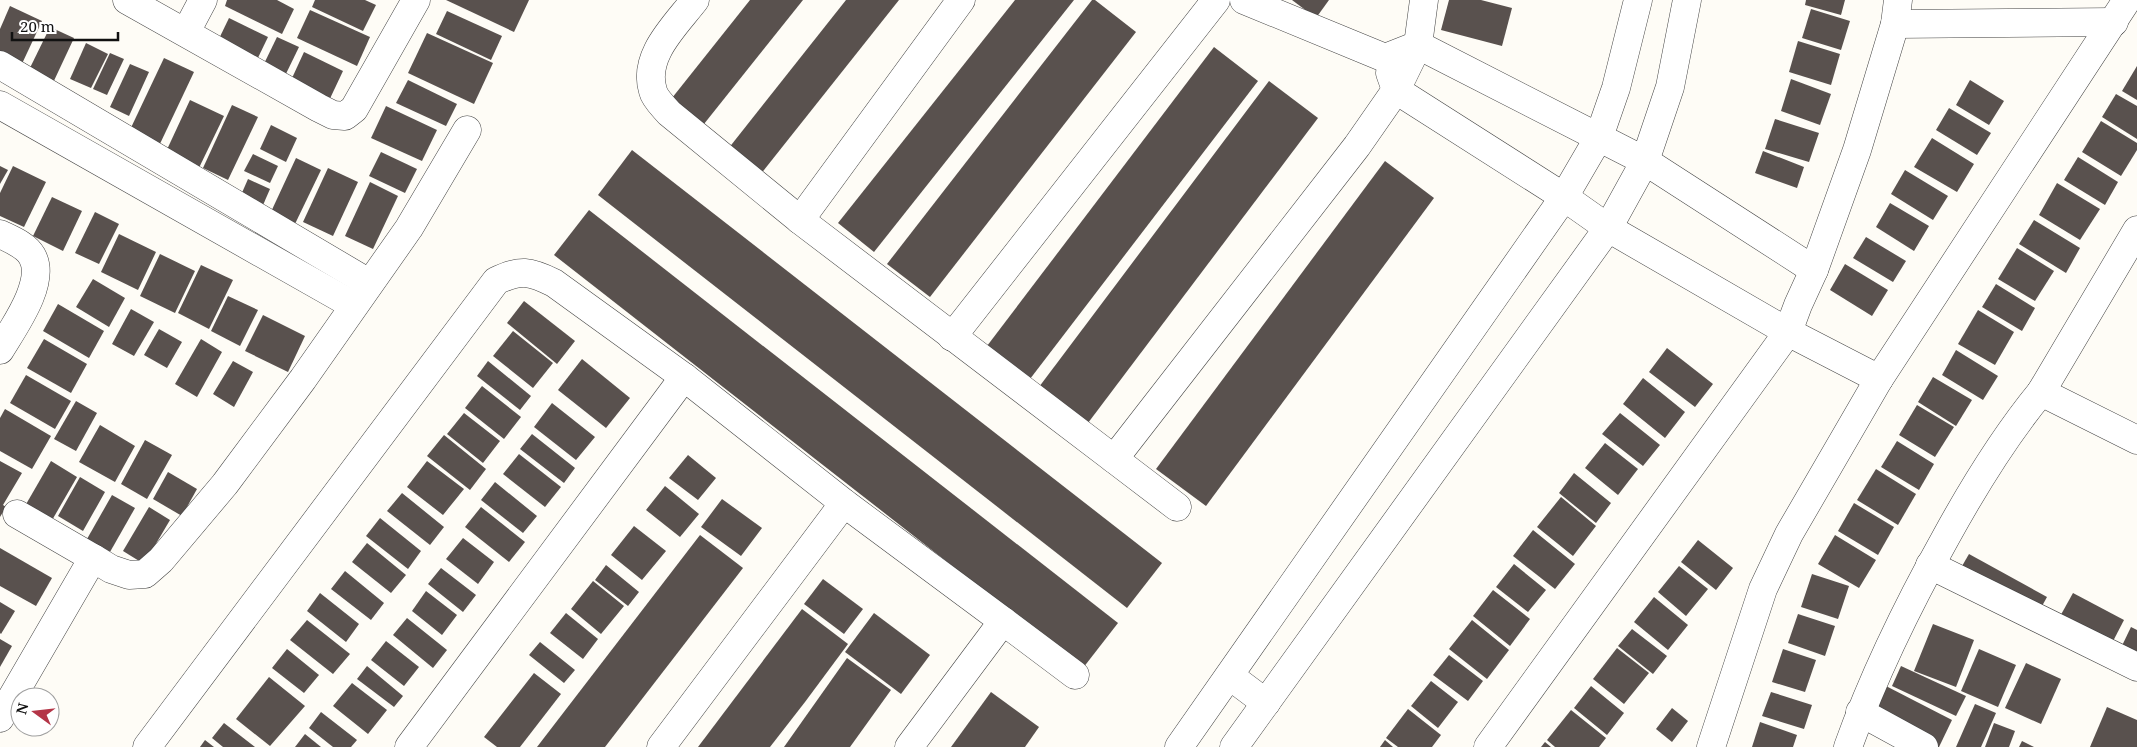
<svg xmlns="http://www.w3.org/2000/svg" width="2137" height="747" viewBox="0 0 2137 747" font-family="'Noto Serif',serif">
	<rect width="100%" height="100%" fill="#fefcf6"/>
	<g fill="#59514e">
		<polygon points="227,0 277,0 294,9 282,34 225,6"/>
		<polygon points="315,0 365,0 376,5 363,31 312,7"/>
		<polygon points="446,0 529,0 514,32"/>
		<polygon points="750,0 803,0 700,129 668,103"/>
		<polygon points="846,0 899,0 760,175 728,149"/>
		<polygon points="1015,0 1074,0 874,252 838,223"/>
		<polygon points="1092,0 1095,0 1136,32 930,297 887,264"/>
		<polygon points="1292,0 1329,0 1316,18"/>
		<polygon points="1449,0 1481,0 1512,8 1502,46 1441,30"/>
		<polygon points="1806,0 1845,0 1841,15 1805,5"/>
		<polygon points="10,6 42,21 20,68 0,59 0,29"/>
		<polygon points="1811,9 1850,21 1841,50 1802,38"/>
		<polygon points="310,10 370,37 357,66 297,38"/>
		<polygon points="447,11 502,36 491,60 436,34"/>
		<polygon points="229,18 268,37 254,66 215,47"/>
		<polygon points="50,27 74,38 52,85 27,74"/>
		<polygon points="427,33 493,63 474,104 408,73"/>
		<polygon points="277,37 299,47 282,82 260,72"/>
		<polygon points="1798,41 1840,54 1831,85 1789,72"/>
		<polygon points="86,43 108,54 91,88 70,79"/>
		<polygon points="1214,47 1258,81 1030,379 987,346"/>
		<polygon points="304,52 343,71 326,107 287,89"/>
		<polygon points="110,53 124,59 107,95 93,89"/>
		<polygon points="164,58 194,72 158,148 128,134"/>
		<polygon points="130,64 149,72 129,116 110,107"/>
		<polygon points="2137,66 2137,100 2122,91"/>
		<polygon points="1791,79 1831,94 1820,125 1781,111"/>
		<polygon points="408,80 457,104 446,126 396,103"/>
		<polygon points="1970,80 2004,101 1989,125 1956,105"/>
		<polygon points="1269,81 1318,118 1088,423 1039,387"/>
		<polygon points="2116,94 2137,106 2137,139 2102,117"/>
		<polygon points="190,100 224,116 197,172 164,156"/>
		<polygon points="232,105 258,117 228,180 203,168"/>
		<polygon points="386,106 437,130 422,161 371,138"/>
		<polygon points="1949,108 1991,133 1977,155 1936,130"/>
		<polygon points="1775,119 1819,133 1809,162 1765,149"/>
		<polygon points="2101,121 2137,143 2137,150 2121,176 2082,152"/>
		<polygon points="271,125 297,138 286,162 260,149"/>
		<polygon points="1932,138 1974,164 1957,192 1914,167"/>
		<polygon points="632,150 1162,563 1127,608 598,195"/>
		<polygon points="1763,151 1804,167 1797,188 1755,173"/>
		<polygon points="381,152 417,169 405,193 369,176"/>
		<polygon points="253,154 278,166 270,183 244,171"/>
		<polygon points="2078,157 2118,182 2105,205 2064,180"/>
		<polygon points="296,158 321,170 294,226 270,214"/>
		<polygon points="1385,161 1434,198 1206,506 1156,469"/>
		<polygon points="0,166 8,170 0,184"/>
		<polygon points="13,166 46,182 24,227 0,216 0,193"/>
		<polygon points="328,168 358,182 333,236 303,222"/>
		<polygon points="1905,170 1948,196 1933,220 1891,194"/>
		<polygon points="248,179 270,189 260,212 238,202"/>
		<polygon points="370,182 398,196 373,249 345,236"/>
		<polygon points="2057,183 2100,209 2080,240 2039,215"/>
		<polygon points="52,197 82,211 63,251 33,236"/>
		<polygon points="1890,203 1929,226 1914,251 1876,227"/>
		<polygon points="589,210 1118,623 1083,668 554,255"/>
		<polygon points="95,212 119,224 99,264 75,253"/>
		<polygon points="2034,220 2080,248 2066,273 2019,244"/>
		<polygon points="119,234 156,252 138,290 101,272"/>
		<polygon points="1866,237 1906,261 1893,282 1853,258"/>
		<polygon points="2017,248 2054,271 2035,301 1998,279"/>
		<polygon points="160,254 195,271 175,313 140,296"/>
		<polygon points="1845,264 1888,290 1872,316 1830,290"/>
		<polygon points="201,265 233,280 209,329 178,313"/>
		<polygon points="93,279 125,298 109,327 76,307"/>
		<polygon points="1996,284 2035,308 2022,331 1982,307"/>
		<polygon points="228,296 258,310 240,346 211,331"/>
		<polygon points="524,301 575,341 557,364 507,323"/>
		<polygon points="58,304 104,331 89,358 43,331"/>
		<polygon points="131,309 154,322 134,356 112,344"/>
		<polygon points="1978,310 2014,332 1995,365 1958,344"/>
		<polygon points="263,315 305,336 288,372 245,351"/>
		<polygon points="159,329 182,342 167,368 144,355"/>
		<polygon points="513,331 553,363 533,388 493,356"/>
		<polygon points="44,339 87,364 71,393 27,368"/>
		<polygon points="201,339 222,352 197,397 175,384"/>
		<polygon points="1667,348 1713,384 1695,407 1649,372"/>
		<polygon points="1956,350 1998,376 1983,400 1942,375"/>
		<polygon points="582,359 630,398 606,428 558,390"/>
		<polygon points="233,361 253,372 234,407 213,394"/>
		<polygon points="488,361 531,396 520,410 477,376"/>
		<polygon points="26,375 71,401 55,429 10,403"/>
		<polygon points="1933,377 1972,400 1956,426 1918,402"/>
		<polygon points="1643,378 1685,412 1665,438 1623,404"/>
		<polygon points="482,386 521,417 504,439 465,408"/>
		<polygon points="76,401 97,413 76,451 54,439"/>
		<polygon points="552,403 595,437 576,460 534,427"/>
		<polygon points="1917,405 1954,427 1935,457 1899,435"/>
		<polygon points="5,409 51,436 32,469 0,451 0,418"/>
		<polygon points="464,413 500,441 483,463 447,434"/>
		<polygon points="1620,413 1660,445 1643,466 1602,434"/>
		<polygon points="100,425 135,446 115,482 79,462"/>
		<polygon points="532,434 575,468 564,483 520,449"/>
		<polygon points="444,435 486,469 470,490 427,456"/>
		<polygon points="145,440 172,455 147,499 121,484"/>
		<polygon points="1897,441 1934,464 1919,490 1881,467"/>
		<polygon points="1605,443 1638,469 1618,495 1585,468"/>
		<polygon points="519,454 561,487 545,507 503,474"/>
		<polygon points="688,455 716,478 698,500 669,478"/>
		<polygon points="0,461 22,473 3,505 6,507 0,517"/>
		<polygon points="51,461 77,477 51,522 25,506"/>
		<polygon points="427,461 464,489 443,515 407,487"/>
		<polygon points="1876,469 1916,494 1898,525 1857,500"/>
		<polygon points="168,472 197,489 182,516 153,499"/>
		<polygon points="1574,473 1611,503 1596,523 1559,493"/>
		<polygon points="80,477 105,492 83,531 58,516"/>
		<polygon points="495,482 537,516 523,533 481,500"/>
		<polygon points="665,486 699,514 680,537 646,510"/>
		<polygon points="402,493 444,527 430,545 387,511"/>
		<polygon points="112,495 135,508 110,552 87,539"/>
		<polygon points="1561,497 1596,526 1573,556 1537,527"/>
		<polygon points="722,499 762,528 741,556 701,527"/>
		<polygon points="1854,503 1894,527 1878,555 1838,531"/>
		<polygon points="149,507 170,520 144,564 123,551"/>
		<polygon points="481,507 525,542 509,562 465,527"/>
		<polygon points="380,518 421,551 408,569 366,536"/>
		<polygon points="634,526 666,551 642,580 611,555"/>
		<polygon points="1533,530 1575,564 1555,589 1513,556"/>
		<polygon points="700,535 743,568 605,747 537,747"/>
		<polygon points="1835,535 1876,560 1859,588 1818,564"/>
		<polygon points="463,538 494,562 478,584 446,559"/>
		<polygon points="1698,540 1733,568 1716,590 1681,562"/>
		<polygon points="367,543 406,575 391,593 352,562"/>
		<polygon points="0,548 52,578 36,606 0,586"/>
		<polygon points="1969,554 2047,597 2036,617 1958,573"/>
		<polygon points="1514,564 1546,590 1528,612 1496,587"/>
		<polygon points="606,565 639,592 628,606 595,580"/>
		<polygon points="1679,566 1708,589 1686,616 1658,592"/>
		<polygon points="441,568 476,595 463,612 428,584"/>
		<polygon points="345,571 384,603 371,620 331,589"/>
		<polygon points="1812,574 1849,586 1838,619 1801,607"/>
		<polygon points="823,579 863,609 844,634 804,604"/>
		<polygon points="593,581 624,606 601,634 571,609"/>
		<polygon points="1493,590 1530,619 1510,646 1473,616"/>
		<polygon points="426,591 457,615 442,635 412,611"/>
		<polygon points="320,593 359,624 346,642 307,611"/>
		<polygon points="2073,593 2124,620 2110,647 2058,620"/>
		<polygon points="1654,597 1688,625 1668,650 1634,622"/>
		<polygon points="0,602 15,611 1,634 0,633"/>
		<polygon points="802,609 848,644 805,702 770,747 698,747"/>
		<polygon points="566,613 598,639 583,659 550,633"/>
		<polygon points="874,613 930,655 901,694 845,652"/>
		<polygon points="1798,614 1835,626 1825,656 1788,643"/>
		<polygon points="407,618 447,650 433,668 393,635"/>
		<polygon points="307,620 350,654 333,674 290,640"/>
		<polygon points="1472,620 1509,650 1487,679 1449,649"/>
		<polygon points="1933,624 1974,640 1956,687 1914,671"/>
		<polygon points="2131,627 2137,630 2137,663 2118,654"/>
		<polygon points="1632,629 1667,656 1653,674 1618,646"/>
		<polygon points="0,639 12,646 0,667"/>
		<polygon points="386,641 419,667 404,686 371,660"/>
		<polygon points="540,642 575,670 564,683 529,655"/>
		<polygon points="1617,648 1649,673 1624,704 1593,679"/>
		<polygon points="287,649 319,675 304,693 272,668"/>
		<polygon points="1783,649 1816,660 1805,692 1772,682"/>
		<polygon points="1979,649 2016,665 1998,707 1961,691"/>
		<polygon points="1449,655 1483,681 1468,701 1433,675"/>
		<polygon points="847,658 891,690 850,747 784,747"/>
		<polygon points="2026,663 2061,679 2041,724 2005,708"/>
		<polygon points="367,666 403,696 394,707 357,679"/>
		<polygon points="1901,666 1966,696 1956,716 1892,686"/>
		<polygon points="534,673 561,694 520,747 497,747 484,737"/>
		<polygon points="269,677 305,706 270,746 236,719"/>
		<polygon points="1431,681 1458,702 1438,728 1411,706"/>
		<polygon points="352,683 387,710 368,734 333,706"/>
		<polygon points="1884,685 1952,720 1939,747 1929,747 1868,716"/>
		<polygon points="1591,686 1624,713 1607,735 1574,708"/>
		<polygon points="991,692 1039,727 1025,747 951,747"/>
		<polygon points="1771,692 1812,705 1804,729 1762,716"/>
		<polygon points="1975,704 1996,713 1981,747 1956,747"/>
		<polygon points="2107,707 2137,720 2137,747 2090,747"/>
		<polygon points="1672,708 1688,721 1672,742 1656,729"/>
		<polygon points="1408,709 1441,735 1432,747 1398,747 1386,738"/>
		<polygon points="1571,710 1606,738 1599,747 1555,747 1547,740"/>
		<polygon points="321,712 357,740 351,747 333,747 309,728"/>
		<polygon points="1760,722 1797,735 1793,747 1752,747"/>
		<polygon points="224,723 255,747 223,747 212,738"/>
		<polygon points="1994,723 2015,731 2009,747 1985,747"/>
		<polygon points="305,734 321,747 295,747"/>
		<polygon points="205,740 214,747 200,747"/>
		<polygon points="1385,740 1393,747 1380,747"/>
		<polygon points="2022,741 2034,747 2019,747"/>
		<polygon points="1545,742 1551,747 1541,747"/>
	</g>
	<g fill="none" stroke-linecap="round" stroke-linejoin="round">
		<defs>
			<g id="minor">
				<polyline points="127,0 319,108 333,115 345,116 354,109 416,0"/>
				<path d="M 695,0 C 675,26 642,56 653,91 C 655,99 664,107 669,113 L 800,220 L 1114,459 L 1357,146 L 1396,90 L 1418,45 L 1424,0"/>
				<polyline points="1244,0 1385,58 1418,45 1645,161 1814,270"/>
				<polyline points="1895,24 2114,22"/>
				<polyline points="186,32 203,0"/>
				<polyline points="0,65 369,283"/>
				<polyline points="1390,73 1396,90 1564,197 1608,228 1788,332 1879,379"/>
				<polyline points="0,105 353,305"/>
				<polyline points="800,220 961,0"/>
				<path d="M 0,234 C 10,239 26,245 32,256 C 47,282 13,328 0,350"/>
				<polyline points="952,337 1216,0"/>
				<polyline points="2041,392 2137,230"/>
				<polyline points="1114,459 1177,507"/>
				<polyline points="17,514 93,558"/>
				<polyline points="1930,565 2137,667"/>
				<polyline points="1003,621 1075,675"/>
				<polyline points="1230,676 1266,703"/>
				<polyline points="1860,712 1924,747"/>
				<polyline points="0,718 93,558 111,569 129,575 145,574 161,560 225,484 303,379 409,228 467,130"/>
				<path d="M 147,747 L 496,281 C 520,269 530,271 554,283 L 684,377 L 844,503 L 1003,621 L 909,747"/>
				<polyline points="409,747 684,377"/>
				<polyline points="661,747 844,503"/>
				<polyline points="1179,747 1564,197 1599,137 1616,88 1638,0"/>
				<polyline points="1234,747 1608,228 1645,161 1670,87 1687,0"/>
				<polyline points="1488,747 1788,332 1798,305 1814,270 1857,150 1895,24 1898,0"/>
				<polyline points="1711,747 1763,589 1789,534 1879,379 2127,0"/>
				<path d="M 1848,747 C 1874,674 1908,605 1946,537 C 1974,486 2004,437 2041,392 L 2137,440"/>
			</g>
		</defs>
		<use href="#minor" stroke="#444" stroke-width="29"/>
		<use href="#minor" stroke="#fff" stroke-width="28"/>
	</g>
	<g transform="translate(35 712) rotate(285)"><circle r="24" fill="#ffffff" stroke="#a0a0a0"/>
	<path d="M0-4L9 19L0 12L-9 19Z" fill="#b43547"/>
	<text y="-8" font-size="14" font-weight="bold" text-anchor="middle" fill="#111111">N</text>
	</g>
	<path d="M12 32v8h106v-8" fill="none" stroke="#111111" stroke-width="2.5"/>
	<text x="20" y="32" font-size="15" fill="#111111" stroke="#ffffff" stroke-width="4" paint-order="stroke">20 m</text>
</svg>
